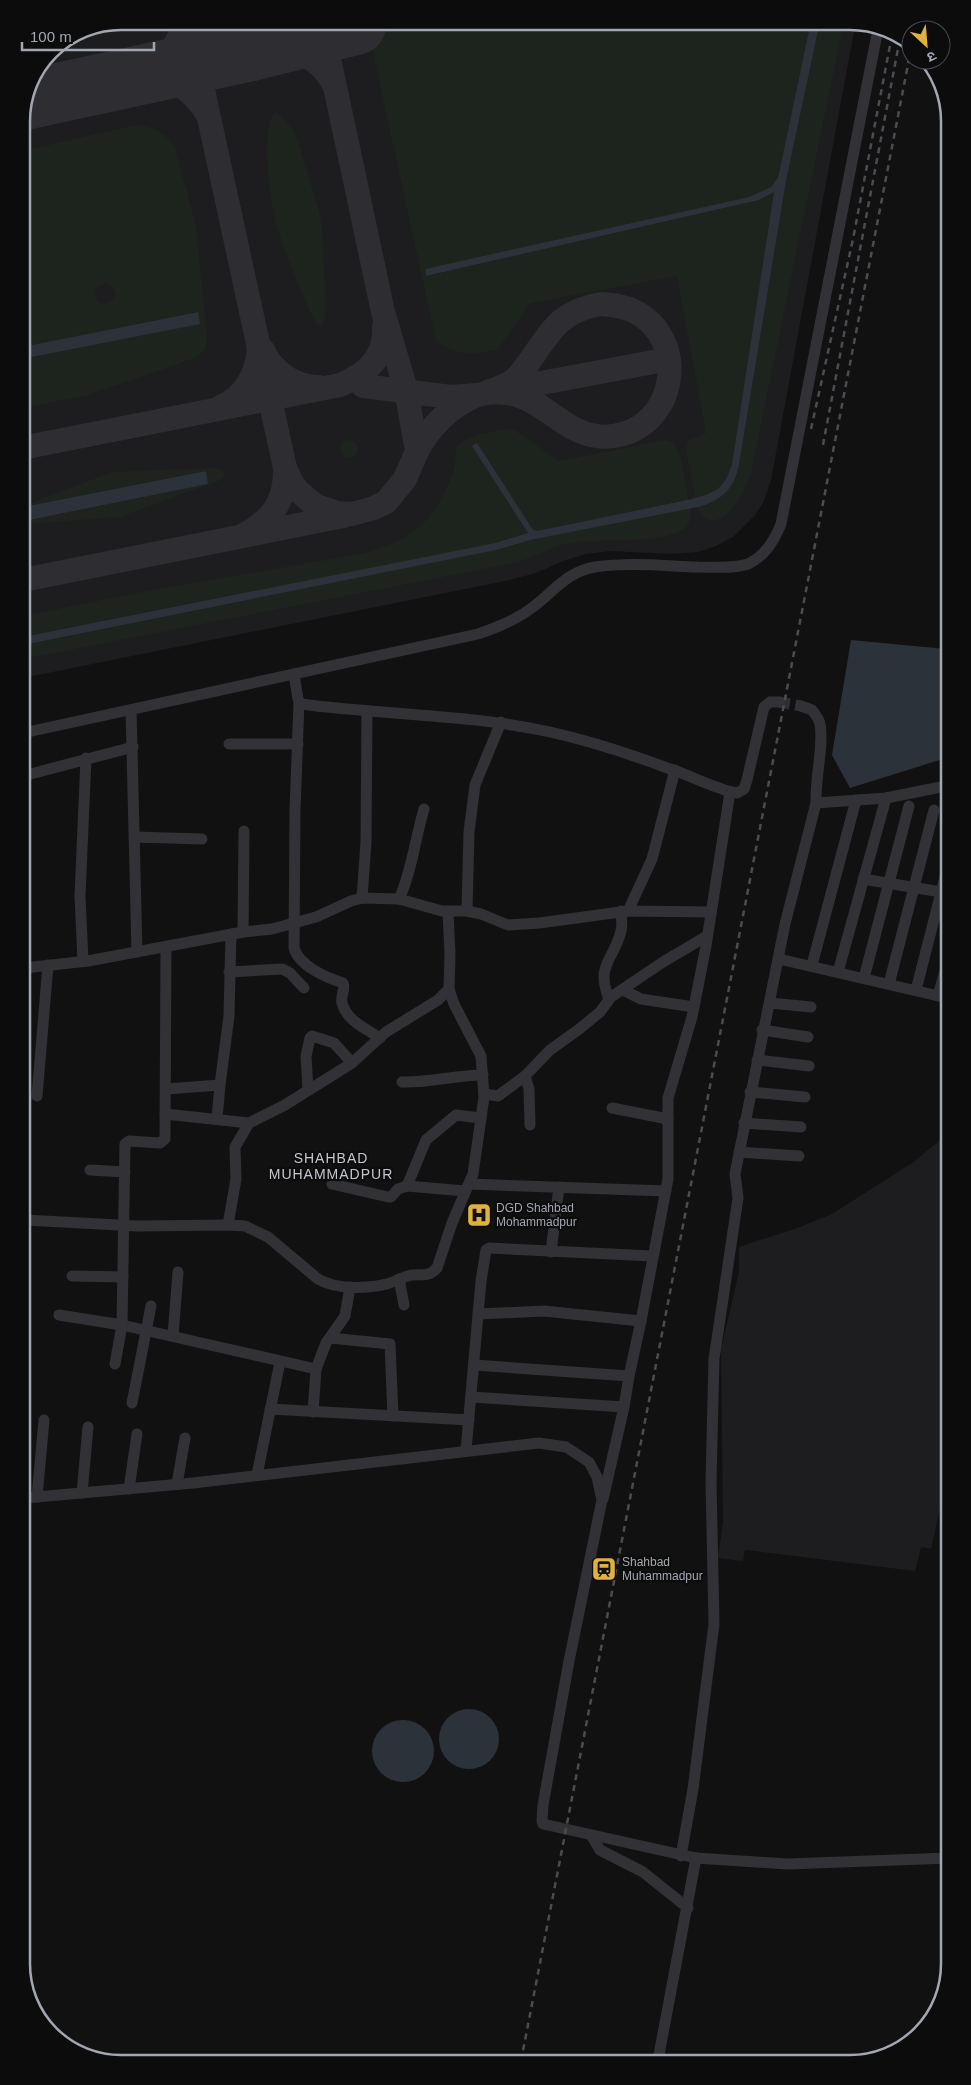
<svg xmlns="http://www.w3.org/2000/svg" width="971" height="2085" viewBox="0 0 971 2085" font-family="Helvetica,'Noto Sans Devanagari',sans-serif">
	<rect width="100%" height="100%" fill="#111112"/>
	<g fill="#1d1d1f">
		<polygon points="121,21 856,21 771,480 764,501 756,514 733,537 716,546 698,552 671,554 610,551 586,554 563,561 536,573 510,580 23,678 21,115 29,83 51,50 83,29"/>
		<polygon points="947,1134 948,1473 931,1549 921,1547 915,1571 745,1550 743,1561 718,1558 723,1522 721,1349 739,1272 739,1247 800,1227 832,1214 915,1161"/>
	</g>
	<g fill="#1d241e" fill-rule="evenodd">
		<polygon points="121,21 133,21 130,26 121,28 66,40 83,29"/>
		<path d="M 366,21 L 811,21 L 778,178 L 771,187 L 749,197 L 425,269 L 427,276 L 759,200 L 774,192 L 732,464 C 726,484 717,493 696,498 L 699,507 L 719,499 L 731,487 L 786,181 L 820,21 L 844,21 L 750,477 C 744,493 718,541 698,510 L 686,449 L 689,440 L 706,433 L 677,276 L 530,303 L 498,349 C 471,355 460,356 436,341 Z"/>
		<path d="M 275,112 L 281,115 L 296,135 L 319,212 L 322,227 L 326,310 L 322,327 L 316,323 L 312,316 C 301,288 288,261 279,233 C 271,210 259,130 275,112 Z"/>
		<path d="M 136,125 C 153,126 166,133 175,148 L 196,226 L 207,340 C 206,349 203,353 195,358 L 87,395 L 22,408 L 22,359 L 199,324 L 197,312 L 22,347 L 22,151 ZM 105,283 L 113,287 L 116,294 L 114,300 L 105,304 L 98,302 L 95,296 L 96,288 Z"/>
		<path d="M 513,429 L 559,461 L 666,440 L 674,443 L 681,458 L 691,514 C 690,521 689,526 682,530 C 660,544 599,538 570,543 C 552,546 536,556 519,562 L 23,659 L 23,645 L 496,550 L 687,500 L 537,531 L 533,530 L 472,446 L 529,533 L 495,543 L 23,637 L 23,616 L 131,594 L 366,553 C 402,542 427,529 444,494 C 448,485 453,475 455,465 C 456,459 455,453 457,446 C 474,434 493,431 513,429 Z"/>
		<circle cx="349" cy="449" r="9"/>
		<polygon points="216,468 223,470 224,476 218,481 120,517 23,524 23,512 24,521 208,484 206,471 23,507 23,506 112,472"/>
	</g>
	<g fill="#2b3239">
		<path d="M 811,21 L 820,21 L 786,181 L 739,464 C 735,488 722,501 698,507 L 535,539 L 496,550 L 23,645 L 23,637 L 495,543 L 528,533 L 472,446 L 477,443 L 533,530 L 537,531 L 687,500 C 712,494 724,491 732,464 L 774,192 L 759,200 L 426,276 L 425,269 L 749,197 L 771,187 L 778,178 Z"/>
		<polygon points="198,312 200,324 22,359 22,347"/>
		<polygon points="206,471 208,484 24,521 23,507"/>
		<polygon points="851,640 946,649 946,758 850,788 832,755"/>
		<circle cx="469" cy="1739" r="30"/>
		<circle cx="403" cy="1751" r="31"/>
	</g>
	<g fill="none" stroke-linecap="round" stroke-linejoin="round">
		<g stroke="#2e2e32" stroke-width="24">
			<path d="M 188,21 L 285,468 C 286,502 271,521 242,536"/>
			<polyline points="260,48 280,39 300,21"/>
			<path d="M 256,50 C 291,48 316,51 334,85"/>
			<path d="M 137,76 C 169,77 188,84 206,112"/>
			<path d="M 137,76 C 159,63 180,49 184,21"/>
			<path d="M 601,304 C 613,305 624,306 634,311 C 691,340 676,428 613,436 C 572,442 552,406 517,395 C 507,392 498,392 487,392 C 497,389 507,386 515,379 C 523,372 528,363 534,355 C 553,326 565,310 601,304 Z"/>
			<path d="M 263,350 C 273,372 294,387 319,387"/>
			<polyline points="363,386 451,397 477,395 664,360"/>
			<path d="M 221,407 C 245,396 257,374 259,348"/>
			<path d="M 22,448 L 340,385 C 366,374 386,358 384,327"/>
			<path d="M 417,451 C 430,427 450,407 475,396"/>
			<polyline points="285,468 292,483 298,491 316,506 337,513 352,514 374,508 386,502 405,479 417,451 406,390 383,312 321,21"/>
			<polyline points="23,580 343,516"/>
		</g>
		<polyline stroke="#2e2e32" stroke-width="60" points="25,100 256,50 356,25"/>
		<polyline stroke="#2e2f32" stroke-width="11" stroke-dasharray="11 5.5" stroke-linecap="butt" points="779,702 801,706"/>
		<g stroke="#323236" stroke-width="11">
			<path d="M 294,674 L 298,699 L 301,704 C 384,715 468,714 550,732 C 591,741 633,755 673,770 C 694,777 715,789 737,793 L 744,789 L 747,780 L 764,707 L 770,702 L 779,702"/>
			<path d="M 299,702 L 295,810 L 294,948 C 299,966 327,978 343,983 C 346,990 340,995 342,1003 C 347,1021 365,1028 380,1038"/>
			<path d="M 801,706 L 812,710 C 815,714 819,719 820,724 C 824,744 815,779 816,803 L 886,798 L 946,786"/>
			<polyline points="131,710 137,952"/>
			<path d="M 23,733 L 478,634 C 498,627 516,620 533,607 C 553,592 568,571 595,567 C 629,562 665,566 698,567 C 713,567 733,569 748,564 C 765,556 774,541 781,524 L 878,29"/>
			<polyline points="229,744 298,744"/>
			<polyline points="23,762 23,733"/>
			<polyline points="23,776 133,747"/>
			<polyline points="134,837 202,839"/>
			<polyline points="863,879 947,893"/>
			<polyline points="362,898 366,842 367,711"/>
			<path d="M 399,899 C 412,871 415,839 424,809"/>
			<polyline points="467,911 469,832 475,785 501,722"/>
			<polyline points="628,911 652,859 675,770"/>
			<polyline points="243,932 244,831"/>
			<polyline points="779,959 947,998"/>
			<polyline points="83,961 80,896 86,758"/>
			<polyline points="812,965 856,800"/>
			<polyline points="24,968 88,961 243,932 272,929 316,917 351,901 362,898 399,899 442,911 467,911 481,914 508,925 539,923 628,911 711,912"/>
			<polyline points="229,972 282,969 290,973 304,988"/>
			<polyline points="838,972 886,798"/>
			<polyline points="864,978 909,806"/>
			<polyline points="889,984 934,810"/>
			<polyline points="623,990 641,999 694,1007"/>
			<polyline points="916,990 947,869"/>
			<polyline points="938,996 947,964"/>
			<path d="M 609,999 C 595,965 614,960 621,931 C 623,925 621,918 621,911"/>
			<polyline points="770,1003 811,1007"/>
			<polyline points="762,1030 808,1037"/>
			<polyline points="757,1060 809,1066"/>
			<polyline points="525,1076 529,1089 530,1125"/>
			<path d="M 402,1082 C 429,1083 456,1075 483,1075"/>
			<polyline points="166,1089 220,1085"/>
			<polyline points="308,1090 306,1056 310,1038 312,1036 334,1043 352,1063"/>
			<polyline points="750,1092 805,1097"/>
			<polyline points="484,1094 498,1096 502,1093 525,1076 550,1050 578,1030 600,1012 611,997 663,962 707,936"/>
			<polyline points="37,1096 48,965"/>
			<polyline points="612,1108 668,1119"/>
			<polyline points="165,1114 249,1123"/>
			<polyline points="217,1118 220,1085 229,1016 231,934"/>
			<polyline points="744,1123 801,1127"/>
			<polyline points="739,1152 799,1156"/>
			<polyline points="90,1170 125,1172"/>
			<polyline points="332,1184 388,1197 391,1197 398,1189 407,1186 465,1191"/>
			<polyline points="469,1184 666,1191"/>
			<polyline points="407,1186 426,1140 456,1115 481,1118"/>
			<path d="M 25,1220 L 137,1226 L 228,1225 L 245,1226 L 268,1237 L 318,1279 C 337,1290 366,1289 387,1284 C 395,1282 404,1276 412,1275 C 423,1274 429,1277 437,1268 L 452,1223 L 473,1174 L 484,1097 L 481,1056 L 454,1004 L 449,989 L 450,954 L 448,912"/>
			<polyline points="228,1225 236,1179 235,1147 249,1123 285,1105 352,1063 386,1032 438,1000 449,989"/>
			<polyline points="551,1252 559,1187"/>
			<polyline points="72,1276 123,1277"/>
			<polyline points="399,1279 404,1305"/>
			<polyline points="478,1314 544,1311 641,1321"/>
			<polyline points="59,1315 122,1325 316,1369"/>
			<polyline points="173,1336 178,1272"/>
			<polyline points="330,1338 390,1344 393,1416"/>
			<polyline points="115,1364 122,1325 125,1144 129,1141 160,1143 165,1139 166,947"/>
			<polyline points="474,1365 629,1376"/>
			<polyline points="471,1397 624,1407"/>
			<polyline points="132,1403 151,1306"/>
			<polyline points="270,1409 469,1420"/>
			<polyline points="313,1412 316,1369 326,1343 345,1316 350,1287"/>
			<polyline points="466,1450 481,1281 486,1250 489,1248 652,1256"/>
			<polyline points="257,1475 280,1362"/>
			<polyline points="177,1484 185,1438"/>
			<polyline points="129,1489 137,1434"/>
			<polyline points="82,1493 88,1427"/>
			<polyline points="37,1497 44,1420"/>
			<polyline points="25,1498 193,1483 539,1443 566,1447 589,1462 597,1477 602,1500 569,1661 543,1805 542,1821 543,1824 696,1858 788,1864 949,1858"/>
			<polyline points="603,1499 624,1407 629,1376 641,1321 668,1179 668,1098 692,1017 706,946 730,792"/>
			<polyline points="591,1835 600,1850 643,1872 688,1908"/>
			<polyline points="681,1856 693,1789 714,1624 711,1481 714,1359 738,1198 735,1174 785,924 816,803"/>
			<polyline points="658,2060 696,1858"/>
		</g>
		<g stroke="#4b4c51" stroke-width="2.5" stroke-dasharray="6 5" stroke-linecap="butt">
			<polyline points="811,429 853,239 892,35"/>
			<polyline points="823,445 900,38"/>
			<polyline points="521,2061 911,49"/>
		</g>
	</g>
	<defs>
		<symbol id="hospital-square" viewBox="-11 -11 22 22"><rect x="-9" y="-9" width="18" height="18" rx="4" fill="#deb23c" stroke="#0c0c0d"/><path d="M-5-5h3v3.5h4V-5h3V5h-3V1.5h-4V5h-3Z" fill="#111"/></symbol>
		<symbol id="station-square" viewBox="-11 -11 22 22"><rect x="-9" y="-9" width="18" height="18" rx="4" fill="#deb23c" stroke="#0c0c0d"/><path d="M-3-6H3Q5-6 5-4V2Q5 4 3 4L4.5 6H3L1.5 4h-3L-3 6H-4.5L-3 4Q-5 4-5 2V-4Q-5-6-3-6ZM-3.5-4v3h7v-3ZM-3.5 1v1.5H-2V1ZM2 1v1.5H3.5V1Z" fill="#111"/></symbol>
	</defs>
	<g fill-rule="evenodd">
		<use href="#hospital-square" x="465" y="1201" width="28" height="28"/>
		<use href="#station-square" x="590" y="1555" width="28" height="28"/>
	</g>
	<g text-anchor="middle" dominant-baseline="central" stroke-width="4.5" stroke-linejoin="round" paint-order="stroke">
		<g font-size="12" fill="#a3a7b1" stroke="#0c0c0d" text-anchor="start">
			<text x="496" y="1208">DGD Shahbad<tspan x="496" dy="14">Mohammadpur</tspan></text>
			<text x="622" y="1562">Shahbad<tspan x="622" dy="14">Muhammadpur</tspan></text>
		</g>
		<g font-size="14" letter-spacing="1" fill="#c4c6ce" stroke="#0c0c0d">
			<text x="331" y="1158">SHAHBAD<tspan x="331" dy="16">MUHAMMADPUR</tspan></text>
		</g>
	</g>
	<path d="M0 0H971V2085H0ZM121 30H850A91 91 0 0 1 941 121V1964A91 91 0 0 1 850 2055H121A91 91 0 0 1 30 1964V121A91 91 0 0 1 121 30Z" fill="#0c0c0d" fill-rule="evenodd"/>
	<path fill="none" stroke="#a3a7b1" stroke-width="2.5" d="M121 30H850A91 91 0 0 1 941 121V1964A91 91 0 0 1 850 2055H121A91 91 0 0 1 30 1964V121A91 91 0 0 1 121 30Z"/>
	<g transform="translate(926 45) rotate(154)"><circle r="24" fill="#0c0c0d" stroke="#484a4f"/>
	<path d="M0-4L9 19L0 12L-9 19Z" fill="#deb23c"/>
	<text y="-8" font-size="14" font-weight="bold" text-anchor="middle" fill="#a3a7b1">उ</text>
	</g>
	<path d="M22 42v8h132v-8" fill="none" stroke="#a3a7b1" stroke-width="2.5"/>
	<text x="30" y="42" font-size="15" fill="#a3a7b1" stroke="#0c0c0d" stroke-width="4" paint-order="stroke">100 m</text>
</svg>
